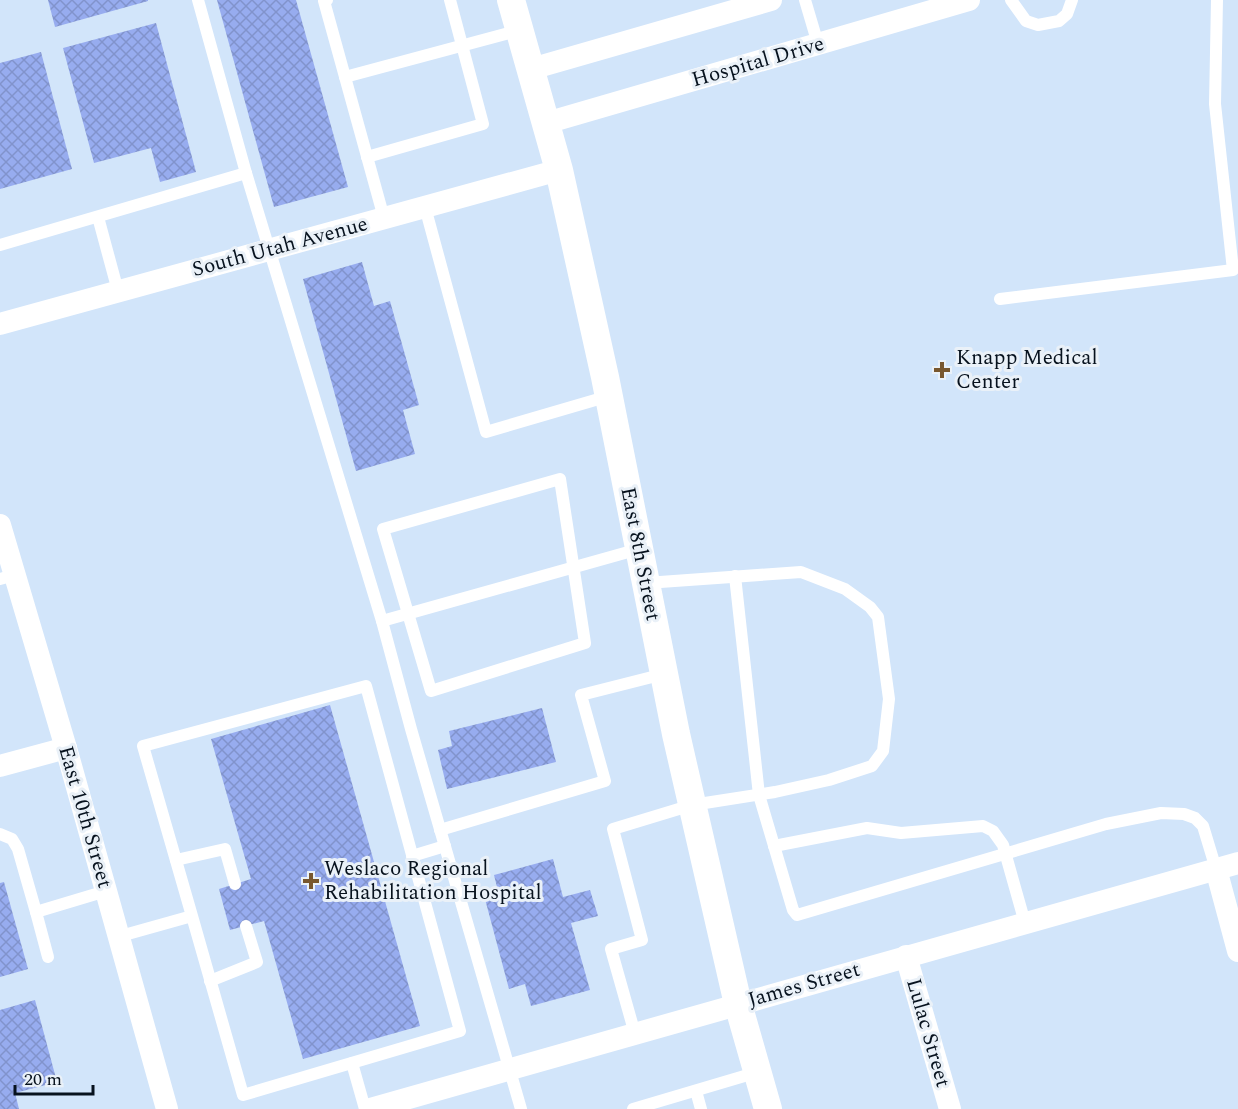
<svg xmlns="http://www.w3.org/2000/svg" width="1238" height="1109" viewBox="0 0 1238 1109" font-family="Spectral,serif">
	<defs>
		<pattern id="building-cross-hatch" width="8" height="8" patternUnits="userSpaceOnUse" patternTransform="scale(1.5)"><rect width="8" height="8" fill="#97acef"/><path d="M0 0l8 8M0 8l8-8" fill="none" stroke="#8193cc"/></pattern>
	</defs>
	<rect width="100%" height="100%" fill="#d2e5fa"/>
	<g fill="url(#building-cross-hatch)">
		<polygon points="48,0 148,0 148,1 55,27"/>
		<polygon points="217,0 296,0 348,187 274,207"/>
		<polygon points="156,23 196,172 160,182 151,148 94,163 63,48"/>
		<polygon points="41,52 72,169 0,189 0,63"/>
		<polygon points="362,262 374,306 390,301 419,405 403,410 415,454 356,471 303,279"/>
		<polygon points="330,705 420,1026 303,1059 264,921 230,930 219,889 251,879 211,739"/>
		<polygon points="542,708 556,762 447,789 438,750 452,746 449,731"/>
		<polygon points="553,859 563,897 590,890 598,916 571,923 590,990 531,1006 525,984 509,989 485,899 499,895 494,875"/>
		<polygon points="4,882 28,969 0,977 0,883"/>
		<polygon points="35,1000 57,1082 15,1093 19,1109 0,1109 0,1010"/>
	</g>
	<g fill="none" stroke-linecap="round" stroke-linejoin="round">
		<g stroke="#fff" stroke-width="12">
			<polyline points="198,0 246,173 382,621 411,729 521,1109"/>
			<polyline points="327,0 324,1 384,218"/>
			<polyline points="805,0 818,44"/>
			<polyline points="1011,0 1026,21 1038,25 1059,21 1067,14 1072,0"/>
			<polyline points="345,77 520,30"/>
			<polyline points="367,157 483,124 450,0"/>
			<polyline points="425,207 486,432 609,396"/>
			<polyline points="98,217 118,291"/>
			<polyline points="0,245 246,173"/>
			<polyline points="1000,299 1233,270 1215,104 1217,0"/>
			<polygon points="560,479 585,643 431,691 383,529"/>
			<polyline points="735,576 759,795 793,910 797,915 1106,824 1161,813 1184,814 1195,818 1203,826 1216,869"/>
			<polyline points="0,579 15,575"/>
			<polyline points="382,621 639,549"/>
			<polyline points="440,830 605,781 581,695 664,674"/>
			<polyline points="0,834 12,839 18,849 36,912"/>
			<polyline points="774,846 867,828 901,833 983,826 993,831 1003,845 1025,923"/>
			<polyline points="412,856 445,846"/>
			<polyline points="176,860 225,849 235,884"/>
			<polyline points="117,937 192,916 143,746 366,686 460,1031 243,1095 192,916"/>
			<polyline points="48,957 36,912 106,891"/>
			<polyline points="210,981 257,962 246,926"/>
			<polyline points="635,1034 611,949 642,940 613,829 692,805 775,792 829,780 872,766 883,751 889,699 878,617 870,607 845,589 801,572 646,583"/>
			<polyline points="352,1063 365,1109"/>
			<polyline points="696,1091 701,1109"/>
			<polyline points="633,1109 758,1072"/>
		</g>
		<g stroke="#fff" stroke-width="22">
			<polyline points="531,69 771,0"/>
			<polyline points="546,123 969,0"/>
			<polyline points="0,324 559,170"/>
			<polyline points="0,525 66,748 167,1109"/>
			<polyline points="0,766 66,748"/>
			<polyline points="1216,869 1238,951"/>
			<polyline points="906,956 950,1109"/>
			<polyline points="370,1109 1238,863"/>
		</g>
		<polyline stroke="#fff" stroke-width="28" points="511,0 559,170 605,377 676,734 738,1004 768,1109"/>
	</g>
	<g fill="#78572e" stroke="#eaf1f8" stroke-width="2">
		<path d="M939 361h6v6h6v6h-6v6h-6v-6h-6v-6h6z"/>
		<path d="M308 872h6v6h6v6h-6v6h-6v-6h-6v-6h6z"/>
	</g>
	<g text-anchor="middle" dominant-baseline="central" stroke-width="6" stroke-linejoin="round" paint-order="stroke">
		<g font-size="21" fill="#07121e" stroke="#eaf1f8">
			<text transform="translate(758 62) rotate(-16)">Hospital Drive</text>
			<text transform="translate(280 247) rotate(-15)">South Utah Avenue</text>
			<text transform="translate(640 554) rotate(79)">East 8th Street</text>
			<text transform="translate(85 817) rotate(74)">East 10th Street</text>
			<text transform="translate(804 985) rotate(-16)">James Street</text>
			<text transform="translate(928 1033) rotate(74)">Lulac Street</text>
		</g>
		<g font-size="21" fill="#07121e" stroke="#eaf1f8" text-anchor="start">
			<text x="956" y="358">Knapp Medical<tspan x="956" dy="24">Center</tspan></text>
			<text x="324" y="869">Weslaco Regional<tspan x="324" dy="24">Rehabilitation Hospital</tspan></text>
		</g>
	</g>
	<path d="M15 1085v9h78v-9" fill="none" stroke="#07121e" stroke-width="3"/>
	<text x="24" y="1085" font-size="18" fill="#07121e" stroke="#eaf1f8" stroke-width="4.5" paint-order="stroke">20 m</text>
</svg>
